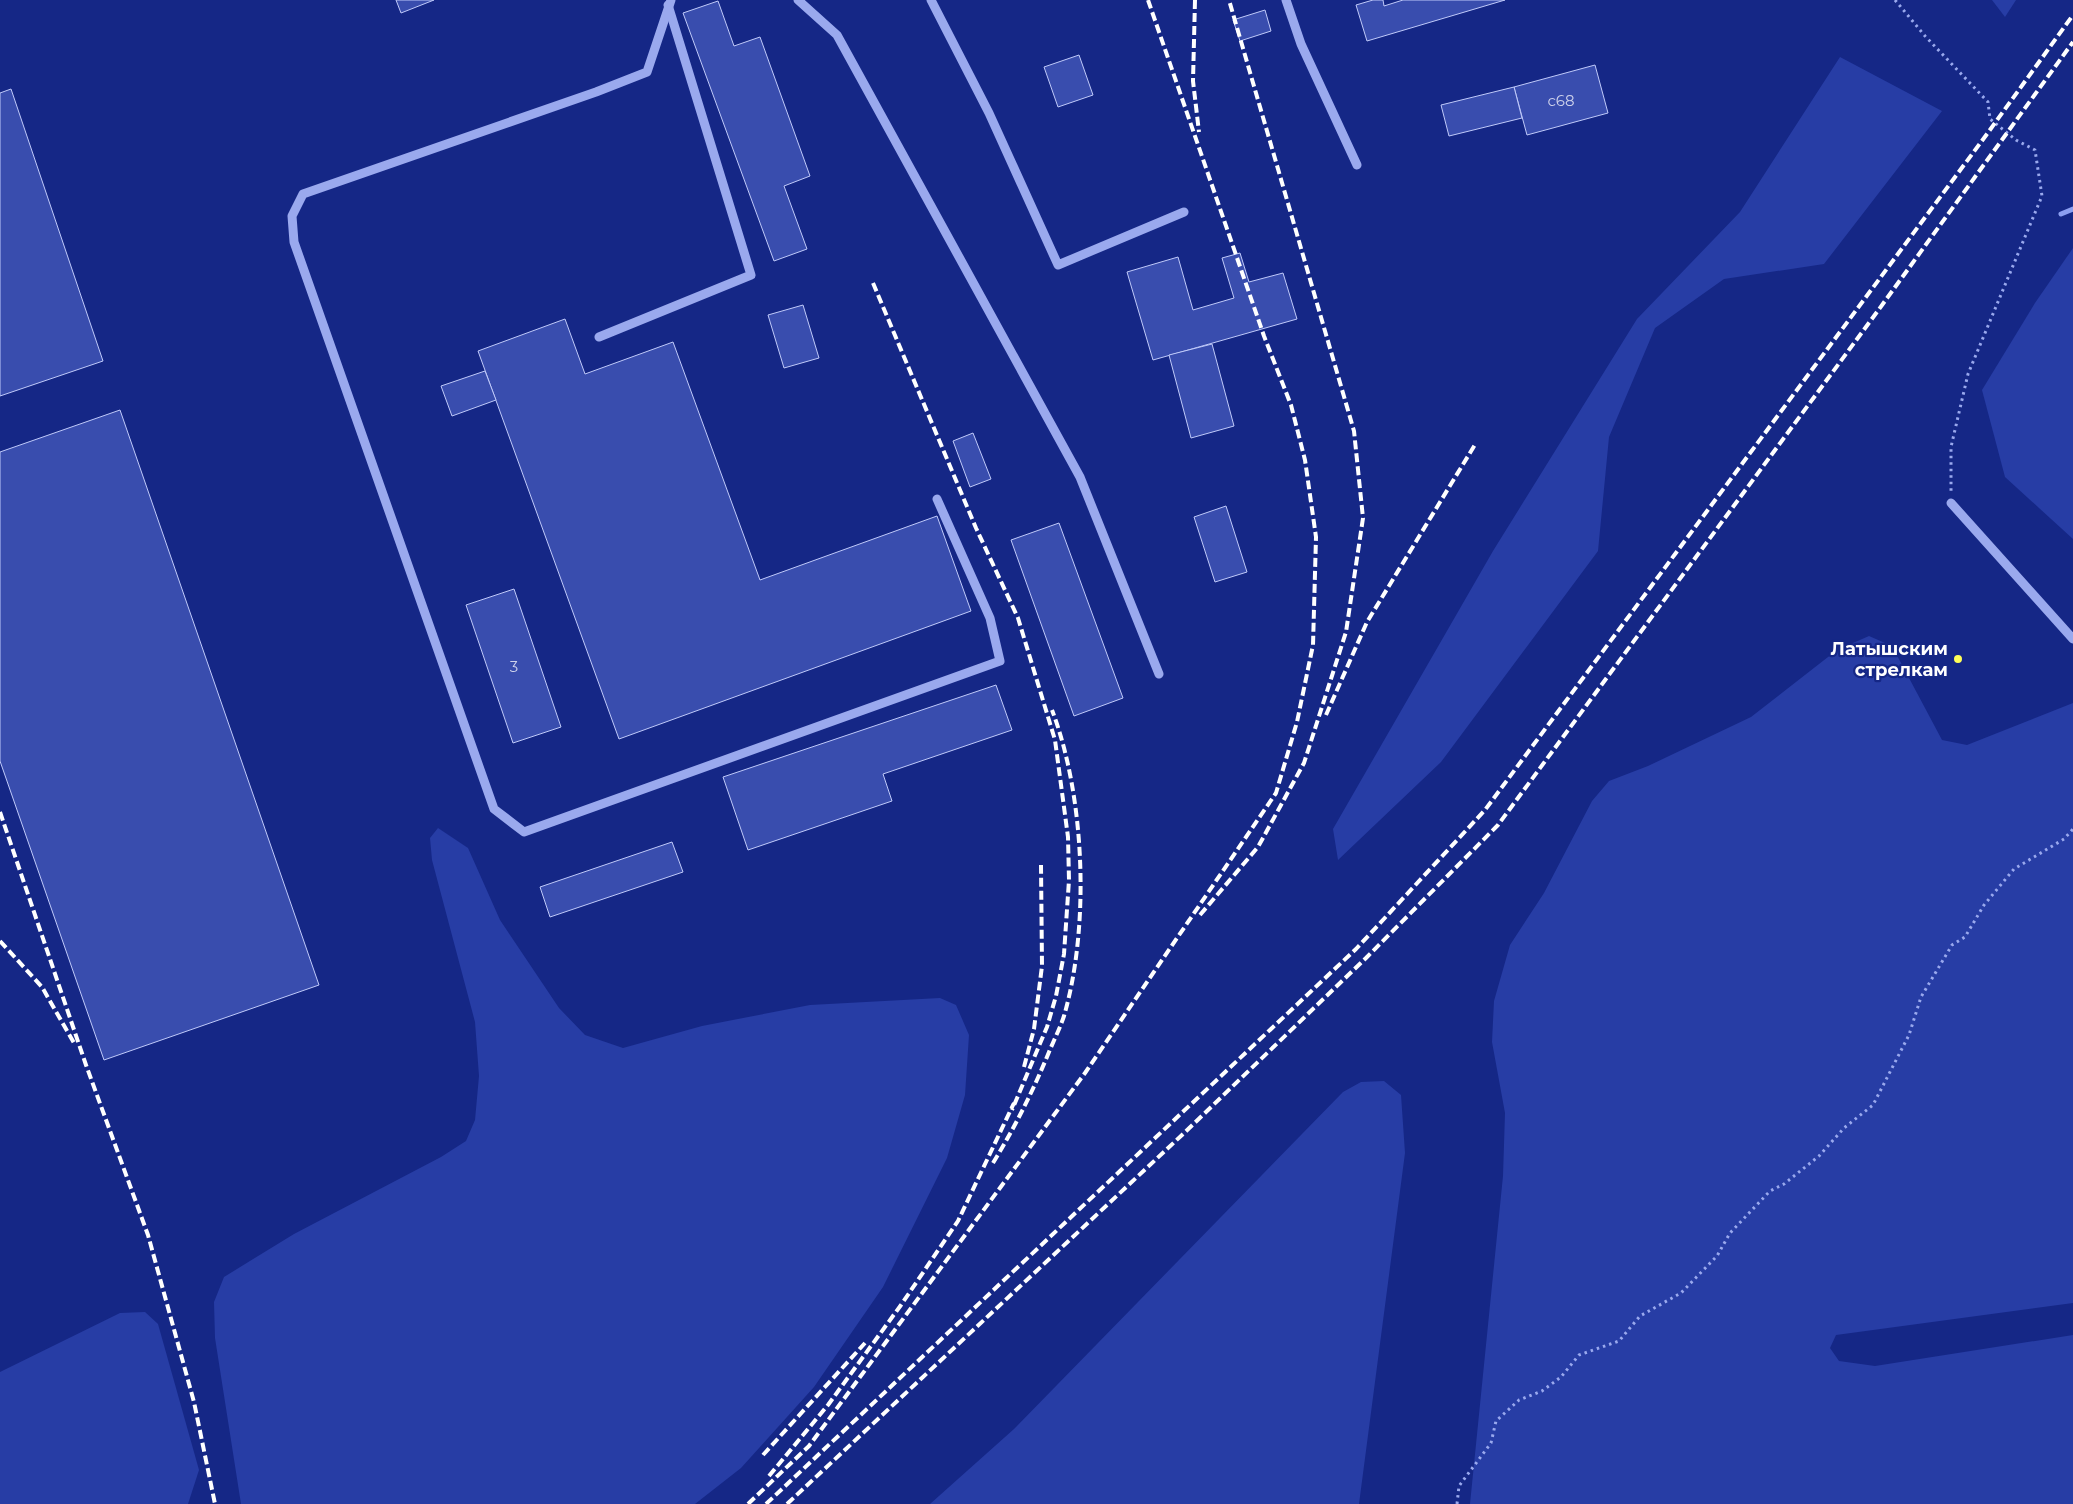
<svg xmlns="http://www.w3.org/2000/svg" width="2073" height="1504" viewBox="0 0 2073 1504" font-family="Montserrat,sans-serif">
	<rect width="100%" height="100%" fill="#152786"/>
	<g fill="#273da5">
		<polygon points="1992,0 2016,0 2005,17"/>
		<polygon points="1840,57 1942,111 1824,264 1724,279 1655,328 1609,437 1598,551 1441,762 1338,860 1333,829 1493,551 1637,319 1740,212"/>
		<polygon points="2073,248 2073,539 2005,477 1982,390 2035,303"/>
		<polygon points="1869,636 1892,646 1942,740 1967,745 2073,703 2073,1303 1836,1335 1830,1348 1839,1361 1875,1366 2073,1335 2073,1504 1470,1504 1503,1176 1505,1113 1492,1042 1494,1001 1510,945 1544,893 1592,801 1609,781 1648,766 1751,717 1837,650"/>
		<polygon points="438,828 468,848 500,920 559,1008 585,1035 623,1048 702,1026 810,1005 940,998 956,1005 969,1035 965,1095 947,1158 883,1287 814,1387 741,1468 695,1504 241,1504 215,1338 214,1302 224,1277 294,1234 441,1157 466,1141 475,1120 479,1076 475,1022 432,860 430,838"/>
		<polygon points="1384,1081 1401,1095 1405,1153 1359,1504 930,1504 1014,1429 1343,1092 1361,1082"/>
		<polygon points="145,1312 158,1324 199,1470 188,1504 0,1504 0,1372 120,1313"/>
	</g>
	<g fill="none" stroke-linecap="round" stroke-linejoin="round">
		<polyline stroke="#8c9ff1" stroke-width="5" points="2061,214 2073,209"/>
	</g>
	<g fill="#394dae" stroke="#c0cafa">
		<polygon points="396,0 434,0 401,13"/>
		<polygon points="1373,0 1383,0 1384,6 1403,0 1505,0 1367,41 1356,5"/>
		<polygon points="718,1 734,46 760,37 810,176 784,186 807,249 774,261 683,13"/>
		<polygon points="1265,10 1271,31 1240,41 1233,20"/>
		<polygon points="1079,55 1093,95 1058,107 1044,67"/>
		<polygon points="1595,65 1608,113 1527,135 1514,87"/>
		<polygon points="1514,87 1522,118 1449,136 1441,105"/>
		<polygon points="11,89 103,361 0,396 0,93"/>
		<polygon points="1240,253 1249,282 1283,273 1297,319 1153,360 1127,272 1178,257 1193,310 1234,298 1222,258"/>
		<polygon points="803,305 819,358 784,368 768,315"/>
		<polygon points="565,319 585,374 673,342 760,580 937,516 971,611 619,739 478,351"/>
		<polygon points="1212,344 1234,426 1191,438 1169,355"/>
		<polygon points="485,371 496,400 452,416 441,386"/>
		<polygon points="120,410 319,985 104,1060 0,761 0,452"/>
		<polygon points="973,433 991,479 970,487 953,441"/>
		<polygon points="1226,506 1247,572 1215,582 1194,517"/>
		<polygon points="1059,523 1123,698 1074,716 1011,540"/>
		<polygon points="514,589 561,727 513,743 466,605"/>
		<polygon points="996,685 1012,730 883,774 892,801 748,850 723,777"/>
		<polygon points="672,842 683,872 550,917 540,887"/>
	</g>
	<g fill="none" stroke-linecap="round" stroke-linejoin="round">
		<g stroke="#9aa9ee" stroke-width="3" stroke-dasharray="2.5 4" stroke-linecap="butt">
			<polyline points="1895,0 1925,36 1988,102 1990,119 2016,140 2035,150 2042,196 1968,374 1951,447 1951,492"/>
			<polyline points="1457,1504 1459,1486 1491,1443 1496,1421 1519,1400 1542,1391 1561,1377 1579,1355 1619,1341 1640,1316 1681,1293 1717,1256 1730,1233 1770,1191 1784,1184 1819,1156 1844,1128 1873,1105 1909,1035 1921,997 1952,945 1965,937 1984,905 2014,869 2064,839 2073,829"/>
		</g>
		<g stroke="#9aa9ee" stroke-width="9">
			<polyline points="671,0 647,72 596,92 303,194 292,216 294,242 494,809 524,832 1000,661 990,618 937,499"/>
			<polyline points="798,0 837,35 1080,477 1159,674"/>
			<polyline points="931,0 989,113 1058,265 1184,212"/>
			<polyline points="1286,0 1301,44 1357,165"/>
			<polyline points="599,337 751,275 668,5"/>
			<polyline points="1951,503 2073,639"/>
		</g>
		<g stroke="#fff" stroke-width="4" stroke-dasharray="9 4" stroke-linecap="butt">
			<polyline points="1195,0 1193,81 1199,132"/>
			<polyline points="873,283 976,528 1018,618 1055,740 1068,837 1069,880 1064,954 1056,996 1047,1027 1012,1110"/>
			<polyline points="1326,715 1367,622 1476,443"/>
			<polyline points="0,812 86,1065 148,1235 194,1402 215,1504"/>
			<polyline points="1200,915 1258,847 1304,763 1346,632 1363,518 1354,431 1229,0"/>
			<polyline points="0,941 42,987 74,1043"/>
			<polyline points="1024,1067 1034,1029 1042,966 1041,865"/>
			<path d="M 993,1163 C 1015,1127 1033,1091 1049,1052 C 1054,1040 1060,1028 1064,1016 C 1090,926 1085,797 1052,710"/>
			<polyline points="763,1455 865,1343"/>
			<polyline points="769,1476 828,1405 901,1305 958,1221 1014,1103"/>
			<polyline points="748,1504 809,1446 1085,1073 1276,793 1297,722 1313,645 1316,537 1305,460 1291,405 1264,336 1148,0"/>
			<polyline points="766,1504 1356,949 1485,810 1987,134 2073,15"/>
			<polyline points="787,1504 1182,1135 1366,958 1498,825 1877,312 2073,42"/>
		</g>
	</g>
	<circle fill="#fffe58" stroke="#152786" stroke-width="2" cx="1958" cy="659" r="5"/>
	<g text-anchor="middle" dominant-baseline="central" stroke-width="4.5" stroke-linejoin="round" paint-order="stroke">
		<g font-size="15" fill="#ced2eb">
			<text x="1561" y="100">с68</text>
			<text x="514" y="666">3</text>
		</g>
		<g font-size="18" font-weight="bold" fill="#fff" stroke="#152786" text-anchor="end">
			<text x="1948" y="649">Латышским<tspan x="1948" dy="21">стрелкам</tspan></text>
		</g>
	</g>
</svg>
